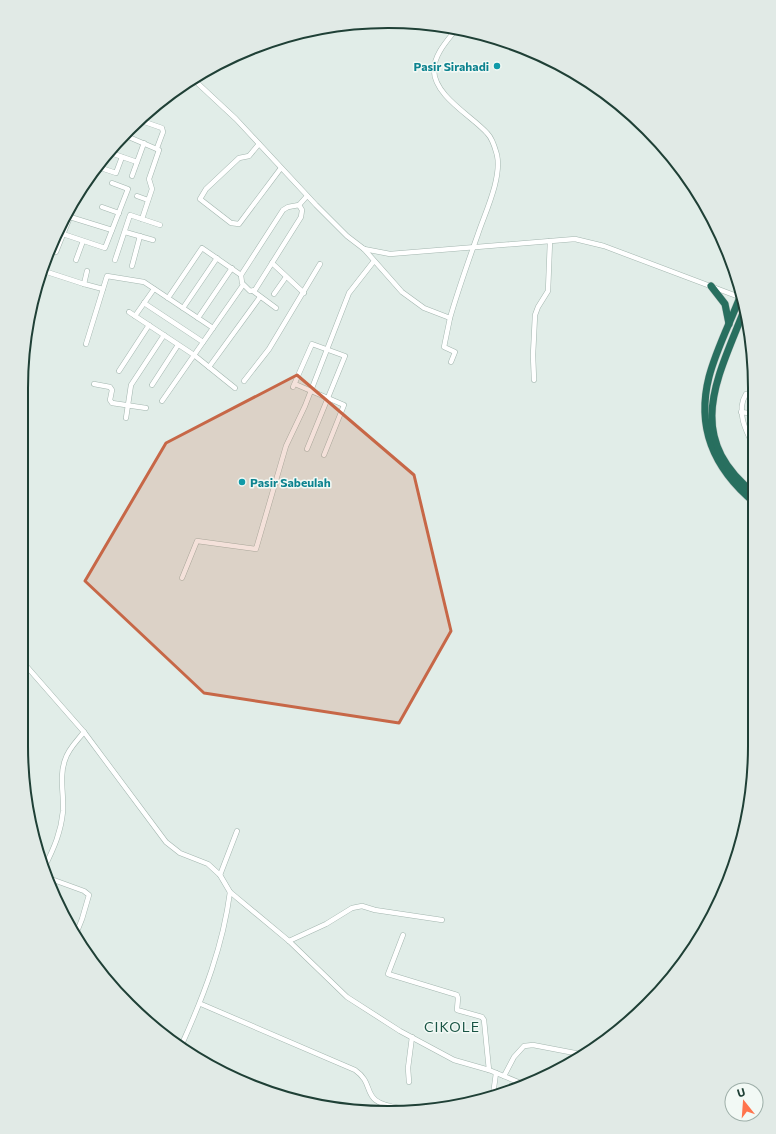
<svg xmlns="http://www.w3.org/2000/svg" width="776" height="1134" viewBox="0 0 776 1134" font-family="Commissioner,sans-serif">
	<rect width="100%" height="100%" fill="#e1ede8"/>
	<g fill="none" stroke-linecap="round" stroke-linejoin="round">
		<defs>
			<g id="minor">
				<polyline points="192,78 236,119 316,205 347,236 364,249 390,254 575,239 604,246 742,298"/>
				<polyline points="139,120 162,128 163,132 157,148"/>
				<polyline points="124,135 159,150 149,179 152,189 142,219"/>
				<polyline points="259,144 249,156 239,158 206,189 200,199 231,223 239,224 281,168"/>
				<polyline points="111,153 137,162"/>
				<polyline points="101,168 116,173 122,157"/>
				<polyline points="132,176 144,143"/>
				<polyline points="137,196 148,200"/>
				<polyline points="299,205 302,210 301,217 255,290 250,291 242,283 241,275 283,210 288,207 299,205 307,196"/>
				<polyline points="102,207 119,213"/>
				<polyline points="57,232 105,248 128,189 112,183"/>
				<polyline points="125,232 153,240"/>
				<path d="M 364,249 L 402,292 L 424,308 L 450,318 C 458,290 468,262 478,234 C 485,213 502,178 497,155 C 495,148 493,139 487,133 C 472,116 434,96 434,70 C 434,54 448,40 457,28"/>
				<polyline points="56,252 70,217 112,230"/>
				<polyline points="76,260 83,241"/>
				<polyline points="115,260 130,215 160,225"/>
				<polyline points="272,263 304,293"/>
				<polyline points="132,266 140,236"/>
				<polyline points="44,271 84,284 87,271"/>
				<polyline points="84,284 103,289"/>
				<polyline points="253,291 276,308"/>
				<polyline points="274,294 286,277"/>
				<polyline points="168,298 202,248 241,275"/>
				<polyline points="144,303 203,342"/>
				<polyline points="183,308 217,258"/>
				<polyline points="129,312 194,355 235,388"/>
				<polyline points="135,316 154,289"/>
				<polyline points="198,318 232,268"/>
				<polyline points="450,318 444,347 455,352 451,362"/>
				<polyline points="86,344 107,276 144,282 213,328"/>
				<polyline points="209,367 260,297"/>
				<polyline points="119,371 149,325"/>
				<polyline points="534,380 533,355 535,315 538,307 548,291 550,241"/>
				<polyline points="244,381 269,349 320,264"/>
				<polyline points="94,384 110,387 112,390 110,400 112,403 146,408"/>
				<polyline points="295,384 344,405 324,455"/>
				<polyline points="152,385 178,345"/>
				<polyline points="293,387 312,344 345,356 307,449"/>
				<path d="M 755,394 L 746,394 C 735,412 747,433 755,449"/>
				<polyline points="162,401 243,285"/>
				<polyline points="741,412 755,414"/>
				<polyline points="126,418 131,385 164,335"/>
				<polyline points="182,578 197,541 256,549 286,446 305,406 349,293 374,261"/>
				<polyline points="21,660 84,732 166,842 180,853 208,864 220,875 230,892 289,941 347,997 400,1031 454,1060 489,1070 523,1084"/>
				<path d="M 45,866 C 54,848 61,832 63,811 C 64,795 59,776 65,760 C 68,749 77,741 84,732"/>
				<polyline points="220,875 237,831"/>
				<polyline points="51,879 84,891 89,895 82,919 76,934"/>
				<polyline points="403,935 388,974 457,995 458,998 457,1010 482,1017 484,1020 489,1070"/>
				<polyline points="289,941 326,924 352,908 362,906 375,910 442,920"/>
				<path d="M 201,1004 L 355,1070 C 378,1086 357,1102 400,1108"/>
				<path d="M 182,1044 C 204,995 223,946 230,892"/>
				<polyline points="504,1076 514,1057 524,1046 533,1045 580,1054"/>
				<polyline points="409,1082 408,1068 412,1037"/>
				<polyline points="493,1095 496,1073"/>
			</g>
			<g id="highway">
				<polyline points="711,286 725,304 729,324"/>
				<path d="M 740,297 C 730,323 716,350 709,377 C 696,428 715,470 755,503"/>
				<path d="M 745,308 C 718,378 682,436 755,494"/>
			</g>
		</defs>
		<use href="#minor" stroke="#a3b6af" stroke-width="5.5"/>
		<use href="#highway" stroke="#c0cac7" stroke-width="8"/>
		<use href="#minor" stroke="#fff" stroke-width="4.5"/>
		<use href="#highway" stroke="#286f5f" stroke-width="7"/>
	</g>
	<path fill="#c76747" fill-opacity="0.2" stroke="#c76747" stroke-width="3" stroke-linejoin="round" d="M 297,375 L 414,475 L 451,631 L 399,723 L 204,693 L 85,581 L 166,443 Z"/>
	<g fill="#0f9aa8" stroke="#f2f9f5" stroke-width="1.5">
		<circle cx="497" cy="66" r="4"/>
		<circle cx="242" cy="482" r="4"/>
	</g>
	<g text-anchor="middle" dominant-baseline="central" stroke-width="3" stroke-linejoin="round" paint-order="stroke">
		<g font-size="12" font-weight="bold" fill="#0d838f" stroke="#f2f9f5" text-anchor="end">
			<text x="489" y="66">Pasir Sirahadi</text>
			<text x="250" y="482" text-anchor="start">Pasir Sabeulah</text>
		</g>
		<g font-size="14" letter-spacing="1" fill="#195444" stroke="#f2f9f5">
			<text x="452" y="1026">CIKOLE</text>
		</g>
	</g>
	<path d="M0 0H776V1134H0ZM388 28H388A360 360 0 0 1 748 388V746A360 360 0 0 1 388 1106H388A360 360 0 0 1 28 746V388A360 360 0 0 1 388 28Z" fill="#e1eae6" fill-rule="evenodd"/>
	<path fill="none" stroke="#1f4036" stroke-width="2" d="M388 28H388A360 360 0 0 1 748 388V746A360 360 0 0 1 388 1106H388A360 360 0 0 1 28 746V388A360 360 0 0 1 388 28Z"/>
	<g transform="translate(744 1102) rotate(343)"><circle r="19" fill="#f2f9f5" stroke="#9eafa9"/>
	<path d="M0-3L7 15L0 10L-7 15Z" fill="#ff744d"/>
	<text y="-6" font-size="11" font-weight="bold" text-anchor="middle" fill="#1f4036">U</text>
	</g>
</svg>
